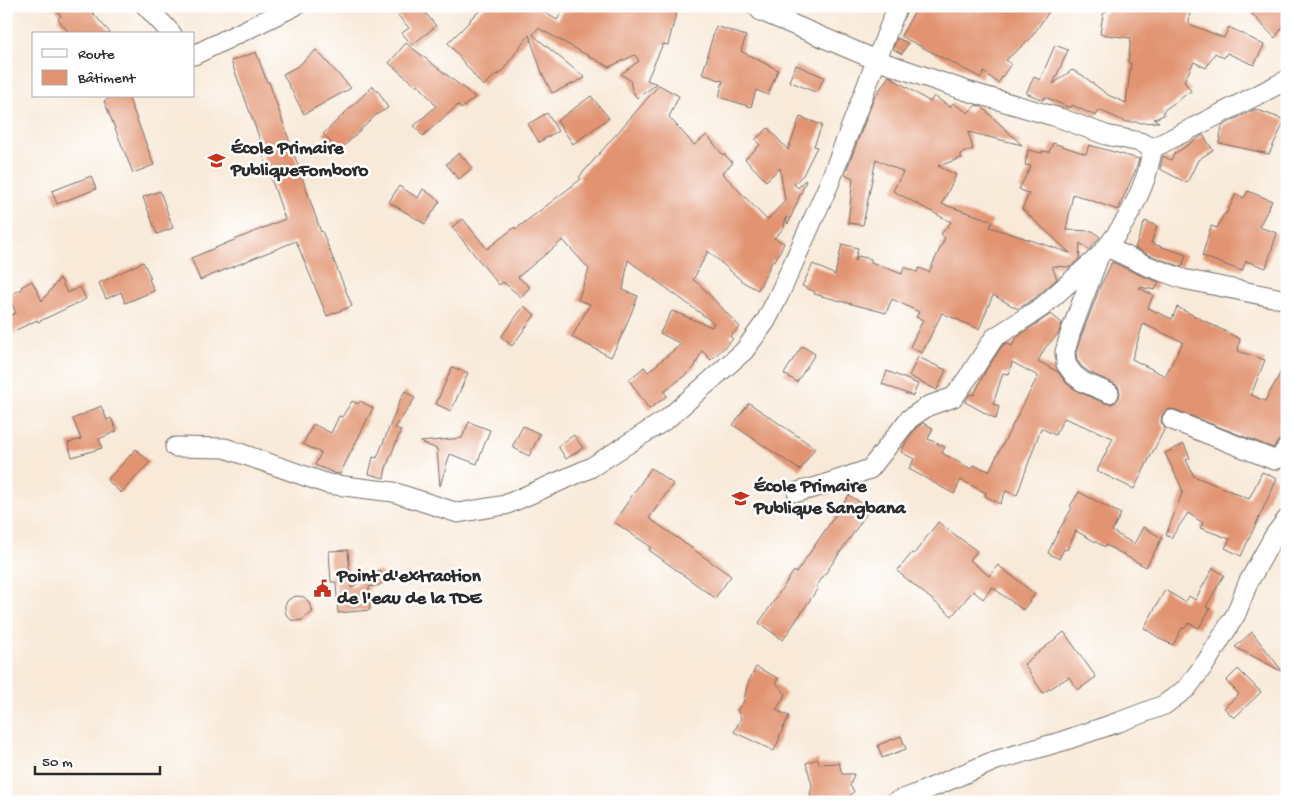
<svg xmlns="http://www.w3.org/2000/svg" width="1293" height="808" viewBox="0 0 1293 808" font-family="'Gochi Hand',sans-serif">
	<rect width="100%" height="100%" fill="#fff"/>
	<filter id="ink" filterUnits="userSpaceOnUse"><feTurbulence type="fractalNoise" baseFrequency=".02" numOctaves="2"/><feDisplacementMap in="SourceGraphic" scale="10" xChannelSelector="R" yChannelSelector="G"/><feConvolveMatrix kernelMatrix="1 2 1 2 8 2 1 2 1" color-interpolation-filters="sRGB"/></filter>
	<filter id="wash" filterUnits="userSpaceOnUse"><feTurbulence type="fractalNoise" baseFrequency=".0096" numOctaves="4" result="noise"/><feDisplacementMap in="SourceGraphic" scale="20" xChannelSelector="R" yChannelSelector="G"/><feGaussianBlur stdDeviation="1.12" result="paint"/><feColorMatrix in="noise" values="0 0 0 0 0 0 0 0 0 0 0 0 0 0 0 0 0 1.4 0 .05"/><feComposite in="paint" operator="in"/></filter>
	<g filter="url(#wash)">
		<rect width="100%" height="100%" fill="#f8e9d8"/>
		<g id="blocks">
			<g fill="#e29472" fill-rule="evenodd">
				<polygon points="53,6 87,6 111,34 70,34 58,19 61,16"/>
				<polygon points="390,6 420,6 436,26 412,45 402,33 409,28"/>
				<polygon points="486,6 534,6 557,20 566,6 663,6 677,10 668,45 663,44 647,80 657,84 637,98 632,90 630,80 621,74 639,61 635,55 609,67 538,28 533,35 585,78 552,93 542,73 529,35 499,75 498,73 483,86 448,43 471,20 470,19"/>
				<polygon points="918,6 1053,6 1030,39 1006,60 1011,64 998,83 984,72 981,78 901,36"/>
				<polygon points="1113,6 1161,6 1190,10 1189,24 1224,38 1229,27 1264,45 1254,65 1227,53 1224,58 1215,53 1206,68 1194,62 1184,81 1191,91 1163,111 1164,115 1154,119 1159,122 1140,123 1139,122 1126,122 1099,110 1096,116 1072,105 1070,108 1045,97 1043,100 1026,93 1034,77 1040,80 1055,45 1068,50 1053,84 1072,70 1082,75 1108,95 1126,103 1131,63 1128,63 1131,37 1130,38 1100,34 1103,14"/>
				<polygon points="1247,6 1287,6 1287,21 1275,38 1252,14 1253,13"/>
				<polygon points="716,26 746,36 741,51 778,70 768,95 756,90 751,107 719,97 723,81 702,74 708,56 707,55"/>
				<polygon points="897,38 908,43 902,54 893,49"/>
				<polygon points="406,43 475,97 461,109 458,105 423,136 414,126 436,106 418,84 416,86 389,63"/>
				<polygon points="316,50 351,88 304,114 283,74 298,66"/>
				<polygon points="256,52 267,82 269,82 321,232 322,231 352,306 327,316 296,241 200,280 191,258 285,219 260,146 262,145 231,61"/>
				<polygon points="796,65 824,77 817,93 789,81"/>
				<polygon points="889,76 930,102 934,96 950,107 953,103 968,113 976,105 982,107 1022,145 968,132 973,149 960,154 962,158 938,166 956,175 942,204 993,221 990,227 1070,253 1022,209 1029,194 1019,189 1031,166 1025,165 1028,150 1042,153 1042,151 1049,152 1053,143 1086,154 1089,145 1139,159 1136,169 1118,210 1073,194 1066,230 1093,231 1100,237 1089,250 1080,243 1079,259 1070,267 1052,266 1057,279 1035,298 1018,309 993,295 979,329 942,313 922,353 910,347 923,320 916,317 919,312 892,299 886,313 814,294 815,292 802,286 813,264 835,275 842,244 858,248 855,261 858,256 871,259 871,262 902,274 904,267 917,272 919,268 929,272 945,238 941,234 951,222 893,191 903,172 876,159 863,225 848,223 853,178 845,174 874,98"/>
				<polygon points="659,85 679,96 669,117 694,145 707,135 723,155 724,154 733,163 722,173 767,220 785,201 780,168 766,181 745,159 760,145 755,140 768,128 788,150 800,117 822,125 814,146 817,147 803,175 794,184 798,188 805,180 806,181 788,224 786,217 784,228 774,238 784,243 775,261 773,260 758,290 743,282 708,251 693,280 699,284 740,327 730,336 733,339 711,360 702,351 694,368 664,392 667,396 649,409 629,380 644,367 648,372 681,344 660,333 672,311 712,327 714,323 628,260 623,290 638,296 623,333 611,357 572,337 590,304 578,300 589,269 563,240 518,277 530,287 521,297 503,282 499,285 452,227 463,219 487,249 515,227 516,229 581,179 579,177"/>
				<polygon points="373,86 380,94 388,108 376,115 339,151 323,134"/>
				<polygon points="115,96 128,96 154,165 133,173 104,101"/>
				<polygon points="591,96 609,118 573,144 557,121"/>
				<polygon points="1255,109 1285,120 1269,154 1219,143 1222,126"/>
				<polygon points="547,113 558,131 539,142 528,124"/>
				<polygon points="1203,135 1213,150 1198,160 1187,183 1160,169 1163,156 1171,160 1174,154"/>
				<polygon points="459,153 472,168 459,179 446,164"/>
				<polygon points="91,176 96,189 57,204 52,191"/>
				<polygon points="399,186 418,198 423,189 440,201 425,224 389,202"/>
				<polygon points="160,191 173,228 157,234 143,197"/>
				<polygon points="1248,191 1272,201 1259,227 1277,233 1266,268 1246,261 1242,271 1202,256 1211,226 1217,228 1224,214 1226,214 1236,194 1244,198"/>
				<polygon points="1145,221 1157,226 1151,243 1186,255 1182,267 1149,255 1135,248"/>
				<polygon points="143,262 151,278 149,279 154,291 125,303 121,292 106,299 99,283"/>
				<path d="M 1112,262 L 1140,275 L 1159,282 L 1155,290 L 1140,287 L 1139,288 L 1153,295 L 1148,308 L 1172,319 L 1177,307 L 1240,339 L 1238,351 L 1265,360 L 1251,395 L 1265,401 L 1287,361 L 1287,432 L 1284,437 L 1278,441 L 1273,448 L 1176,410 L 1170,409 L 1165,411 L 1162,415 L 1161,422 L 1165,428 L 1134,489 L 1097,471 L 1113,438 L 1064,418 L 1055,435 L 1041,428 L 1017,495 L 1006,491 L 1000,504 L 985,496 L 986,493 L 961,480 L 954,494 L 909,469 L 914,459 L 901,452 L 908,439 L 917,427 L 923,423 L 933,428 L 928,439 L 945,447 L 942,453 L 971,469 L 973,465 L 989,471 L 1038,376 L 1012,362 L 1009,374 L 1003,373 L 993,404 L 999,406 L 996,419 L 965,402 L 970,394 L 974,395 L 986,370 L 1002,346 L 1006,343 L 1012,346 L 1017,337 L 1051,314 L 1062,323 L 1059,333 L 1045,348 L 1038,361 L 1058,372 L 1067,384 L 1079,392 L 1105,403 L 1111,404 L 1116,402 L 1119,398 L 1120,392 L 1118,386 L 1113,383 L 1089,372 L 1082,367 L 1077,360 L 1076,353 L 1081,337 L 1100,287 ZM 1143,324 L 1183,342 L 1165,376 L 1132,359 Z"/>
				<polygon points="60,278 67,293 80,287 86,299 38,322 37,320 10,333 6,326 6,317 16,313 8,296 22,289 21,287 32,281 42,301"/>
				<polygon points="524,306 535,315 512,346 501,337"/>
				<polygon points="802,346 815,354 797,382 784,374"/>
				<polygon points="918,357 946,370 937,390 909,376"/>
				<polygon points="452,367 468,373 451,411 436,404"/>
				<polygon points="887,371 918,384 913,396 882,384"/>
				<polygon points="405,391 415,398 395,428 401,430 386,468 384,478 369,474 373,457 377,458 401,398"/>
				<polygon points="352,401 358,404 360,401 373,408 340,474 334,473 315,465 321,453 303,444 313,424 331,433 339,416 342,417"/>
				<polygon points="749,403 815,448 800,470 733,425"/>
				<polygon points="101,406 107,420 111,418 117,431 99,439 102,448 72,457 68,443 81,439 73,419"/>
				<polygon points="469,422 490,430 477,464 450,454 440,486 437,449 420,442 462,438"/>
				<polygon points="523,426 540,434 529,456 512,447"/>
				<polygon points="574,435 583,448 566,459 558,446"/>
				<polygon points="1184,444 1190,458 1186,460 1194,476 1249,499 1262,472 1277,479 1241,556 1225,548 1230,539 1200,528 1203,523 1188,513 1171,538 1166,535 1183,491 1165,453"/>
				<polygon points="136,449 150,462 121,493 107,480"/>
				<polygon points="651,468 673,484 649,518 731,576 715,598 649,550 651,547 614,522"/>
				<polygon points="1079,492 1121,514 1112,531 1134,544 1143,527 1162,538 1146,567 1106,545 1105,547 1076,531 1067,550 1064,549 1059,559 1048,553 1058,532 1072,508 1070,506"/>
				<polygon points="849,495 870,509 816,587 818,588 783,640 759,623 794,571 796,573"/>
				<polygon points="938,522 977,551 970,560 989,576 998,565 1035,594 1023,610 992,587 983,599 973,591 952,616 897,571 912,553 914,554"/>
				<polygon points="348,550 351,588 374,572 377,571 381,572 383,575 384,579 382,583 379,585 369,587 370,610 338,613 336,582 331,582 329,551"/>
				<polygon points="1213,568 1224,575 1206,607 1210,609 1199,628 1189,623 1184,629 1182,628 1173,645 1162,640 1144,628 1165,590 1185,602 1189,596 1195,600"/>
				<polygon points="298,596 304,597 308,601 313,612 302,620 297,621 291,620 287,616 285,611 285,605 288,600 293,597"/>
				<polygon points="1064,632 1096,677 1078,690 1069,677 1043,693 1024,664"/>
				<polygon points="1252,632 1283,672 1235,647"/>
				<polygon points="756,667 778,678 776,683 786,694 776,710 789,716 779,737 780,737 774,751 734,732 741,718 737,710 743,703 748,683"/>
				<polygon points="1238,669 1261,692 1234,718 1224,708 1239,694 1226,681"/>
				<polygon points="901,736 906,749 882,758 878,745"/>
				<polygon points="818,759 819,764 839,763 842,774 854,774 850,786 854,791 846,802 809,802 812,785 806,763"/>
			</g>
		</g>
	</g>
	<g filter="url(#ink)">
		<use href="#blocks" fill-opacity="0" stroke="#736e68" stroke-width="1"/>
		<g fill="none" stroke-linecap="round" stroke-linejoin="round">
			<defs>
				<g id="street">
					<polyline points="146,6 172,34"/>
					<polyline points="756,6 761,11 876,60 967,91 1060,118 1106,135 1140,142 1153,148 1287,80"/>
					<polyline points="194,55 295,6"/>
					<polyline points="1107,247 1145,265 1183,279 1287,300"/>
					<polyline points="1098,259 1070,334 1065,352 1066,364 1074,375 1083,382 1109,393"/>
					<polyline points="1172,420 1274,460 1280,458 1287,448"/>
					<polyline points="175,447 225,448 328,484 393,492 458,513 505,505 590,468 667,419 744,351 766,321 779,295 829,184 890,25 898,6"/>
					<path d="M 797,492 L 817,487 L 870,469 L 909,419 L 928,406 L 954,397 L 971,373 L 994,338 L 1042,307 L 1099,256 C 1119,234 1135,207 1145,179 C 1149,169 1150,158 1153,148"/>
					<polyline points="895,802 914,795 994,761 1063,741 1119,722 1164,705 1187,688 1207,661 1236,614 1248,583 1274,536 1287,519"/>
				</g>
			</defs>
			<use href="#street" stroke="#736e68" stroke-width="21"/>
			<use href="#street" stroke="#fff" stroke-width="19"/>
		</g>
	</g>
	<defs>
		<symbol id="school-bare" viewBox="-9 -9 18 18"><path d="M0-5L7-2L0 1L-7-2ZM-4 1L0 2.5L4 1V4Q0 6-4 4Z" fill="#c8321e" stroke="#fff" stroke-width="2.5" paint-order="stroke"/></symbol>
		<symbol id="civic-bare" viewBox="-9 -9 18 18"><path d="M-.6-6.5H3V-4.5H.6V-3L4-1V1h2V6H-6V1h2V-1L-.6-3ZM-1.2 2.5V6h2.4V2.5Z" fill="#c8321e" stroke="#fff" stroke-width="2.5" paint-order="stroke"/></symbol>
	</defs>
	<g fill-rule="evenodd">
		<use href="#school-bare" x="204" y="148" width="25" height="25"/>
		<use href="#school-bare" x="728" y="486" width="25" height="25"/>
		<use href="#civic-bare" x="310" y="576" width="25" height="25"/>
	</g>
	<g text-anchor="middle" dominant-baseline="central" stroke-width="5" stroke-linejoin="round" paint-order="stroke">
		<g font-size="19" font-weight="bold" fill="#2b2b2b" stroke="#fff" text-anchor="start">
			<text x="231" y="149">École Primaire<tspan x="231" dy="22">PubliqueFomboro</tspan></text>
			<text x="754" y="487">École Primaire<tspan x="754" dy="22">Publique Sangbana</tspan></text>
			<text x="337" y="577">Point d'extraction<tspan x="337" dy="22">de l'eau de la TDE</tspan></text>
		</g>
	</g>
	<rect width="1293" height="808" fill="none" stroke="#fff" stroke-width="25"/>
	<rect x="32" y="32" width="162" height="65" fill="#ffffff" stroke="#aaaaaa"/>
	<rect x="42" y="49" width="25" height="8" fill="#ffffff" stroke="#aaaaaa"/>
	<text x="78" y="58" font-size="15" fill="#2b2b2b">Route</text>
	<rect x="42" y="70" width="25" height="15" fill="#e29472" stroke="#aaaaaa"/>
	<text x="78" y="82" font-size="15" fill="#2b2b2b">Bâtiment</text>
	<path d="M35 766v8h125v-8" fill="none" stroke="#2b2b2b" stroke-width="2.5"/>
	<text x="42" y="766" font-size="15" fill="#2b2b2b" stroke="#ffffff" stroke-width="4" paint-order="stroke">50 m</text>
</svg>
